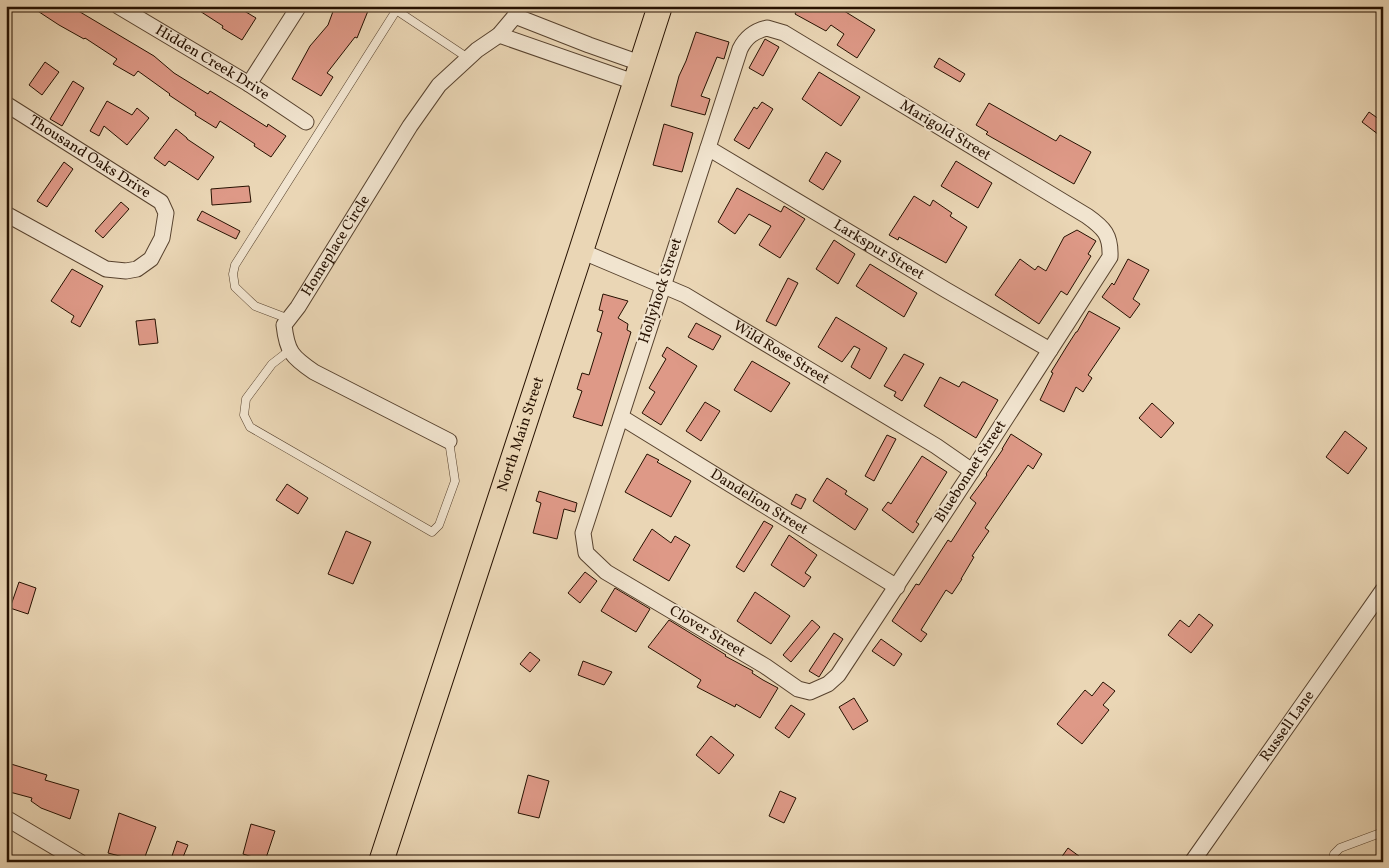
<svg xmlns="http://www.w3.org/2000/svg" width="1389" height="868" viewBox="0 0 1389 868" font-family="Vollkorn,serif">
	<rect width="100%" height="100%" fill="#ead6b5"/>
	<filter id="stains"><feTurbulence type="fractalNoise" baseFrequency=".004" numOctaves="4"/><feColorMatrix values="0 0 0 0 .2 0 0 0 0 .09 0 0 0 0 .02 0 0 0 .5 -.17"/></filter>
	<radialGradient id="worn" r=".72"><stop offset=".6" stop-color="#630" stop-opacity="0"/><stop offset="1" stop-color="#630" stop-opacity=".3"/></radialGradient>
	<g fill="#de9987" stroke="#261101">
		<polygon points="30,6 70,6 154,56 174,73 208,94 210,91 267,127 268,124 286,136 271,157 254,146 255,144 220,121 216,128 195,115 196,113 169,95 170,94 138,71 134,76 113,64 117,59 85,38 84,39 59,25"/>
		<polygon points="192,6 236,6 256,18 242,40 222,28 223,26"/>
		<polygon points="335,6 370,6 357,38 355,37 327,73 333,77 321,96 292,79 310,46 328,25"/>
		<polygon points="799,6 836,6 875,30 857,58 837,45 844,34 831,25 826,31 795,14"/>
		<polygon points="696,32 729,42 724,59 717,57 701,96 710,99 705,115 671,106 679,76 686,61"/>
		<polygon points="765,39 779,47 763,76 749,68"/>
		<polygon points="939,58 965,74 960,82 934,67"/>
		<polygon points="45,62 59,72 42,95 29,85"/>
		<polygon points="819,72 860,97 841,126 802,99"/>
		<polygon points="73,81 84,88 62,126 50,119"/>
		<polygon points="107,101 132,115 137,108 149,118 127,145 104,126 99,136 90,131"/>
		<polygon points="762,102 773,109 749,149 734,140 754,107 757,109"/>
		<polygon points="989,103 1056,141 1060,135 1091,152 1074,184 991,137 986,134 988,132 976,125"/>
		<polygon points="1369,112 1383,122 1383,138 1362,122"/>
		<polygon points="664,124 693,133 682,172 653,165"/>
		<polygon points="176,129 187,138 187,139 214,157 198,180 169,161 165,166 154,158"/>
		<polygon points="826,152 841,161 823,190 809,181"/>
		<polygon points="956,161 992,183 978,208 941,186"/>
		<polygon points="64,162 73,169 47,207 37,201"/>
		<polygon points="249,186 251,202 212,205 211,189"/>
		<polygon points="737,188 781,212 784,206 805,219 780,258 759,245 771,226 749,214 735,234 718,222"/>
		<polygon points="914,196 930,206 933,200 952,213 950,216 967,227 946,263 899,237 898,240 889,235"/>
		<polygon points="121,202 129,209 103,238 95,231"/>
		<polygon points="202,211 240,231 236,239 197,220"/>
		<polygon points="1077,230 1096,241 1088,254 1091,256 1067,295 1061,291 1039,324 995,295 1020,259 1035,270 1038,266 1046,271 1064,237"/>
		<polygon points="834,240 855,254 838,284 816,269"/>
		<polygon points="1128,259 1149,270 1133,299 1140,304 1130,318 1102,297 1112,283 1114,285"/>
		<polygon points="870,264 917,293 904,317 856,286"/>
		<polygon points="72,269 103,286 80,327 71,322 74,316 51,301"/>
		<polygon points="788,278 798,283 776,326 766,321"/>
		<polygon points="603,294 628,301 618,318 628,324 627,330 631,332 602,426 573,417 582,391 577,389 582,373 589,375 602,333 597,331 603,311 599,310"/>
		<polygon points="1089,311 1120,328 1088,375 1092,378 1083,392 1076,387 1064,412 1040,400 1053,373 1051,372 1067,346 1076,332 1077,332"/>
		<polygon points="836,317 887,348 870,379 851,367 860,349 854,346 842,362 818,347"/>
		<polygon points="155,319 158,343 139,345 136,321"/>
		<polygon points="696,323 721,336 713,350 688,337"/>
		<polygon points="667,347 697,366 661,425 642,413 655,392 649,388 666,359 662,356"/>
		<polygon points="904,354 924,364 902,401 894,396 896,392 884,386"/>
		<polygon points="752,361 790,383 771,412 734,390"/>
		<polygon points="940,377 959,387 962,382 964,382 998,400 976,438 924,406"/>
		<polygon points="705,402 720,411 701,441 686,431"/>
		<polygon points="1152,403 1174,423 1161,438 1139,418"/>
		<polygon points="1345,431 1367,448 1348,474 1326,457"/>
		<polygon points="1011,434 1042,454 1033,469 1028,465 985,528 989,531 972,556 974,557 961,579 962,579 952,594 946,590 921,630 927,634 921,642 892,621 916,584 919,585 948,540 951,542 976,503 970,498 987,475 986,474 1003,449 1002,449"/>
		<polygon points="887,435 896,439 874,481 865,476"/>
		<polygon points="647,454 659,460 657,462 691,481 671,517 625,492"/>
		<polygon points="922,456 947,472 916,522 919,524 913,533 882,510 888,502 891,504"/>
		<polygon points="827,478 847,491 845,494 868,509 855,530 813,501"/>
		<polygon points="287,484 308,498 298,514 276,500"/>
		<polygon points="539,491 577,503 575,512 564,509 557,539 533,533 541,503 536,501"/>
		<polygon points="796,494 806,499 801,509 791,504"/>
		<polygon points="764,521 773,526 744,572 736,567"/>
		<polygon points="652,529 671,543 675,536 690,545 669,581 633,560"/>
		<polygon points="346,531 371,542 353,584 328,574"/>
		<polygon points="789,535 817,555 805,573 811,577 804,587 771,565"/>
		<polygon points="585,572 597,581 580,603 568,593"/>
		<polygon points="19,582 36,588 28,614 10,608"/>
		<polygon points="615,588 650,609 636,632 601,611"/>
		<polygon points="755,592 790,616 771,644 737,621"/>
		<polygon points="1199,614 1213,625 1191,653 1168,635 1180,620 1189,627"/>
		<polygon points="669,620 726,655 725,656 753,671 752,673 763,680 778,688 760,718 736,704 735,707 697,687 701,680 648,647"/>
		<polygon points="812,620 820,627 791,662 783,655"/>
		<polygon points="834,633 843,639 819,677 809,671"/>
		<polygon points="881,639 902,654 894,666 872,651"/>
		<polygon points="530,652 540,660 530,672 520,664"/>
		<polygon points="583,661 612,672 604,685 578,675"/>
		<polygon points="1103,682 1115,691 1103,705 1109,710 1082,744 1057,724 1085,690 1092,696"/>
		<polygon points="854,698 868,721 853,730 839,707"/>
		<polygon points="791,705 805,714 789,738 775,728"/>
		<polygon points="711,736 734,755 719,774 696,755"/>
		<polygon points="11,764 47,775 45,780 79,790 70,819 41,808 31,801 32,798 6,791 6,783"/>
		<polygon points="528,775 549,781 539,818 518,813"/>
		<polygon points="780,791 796,798 784,823 769,816"/>
		<polygon points="119,813 156,827 143,862 130,862 131,859 108,853"/>
		<polygon points="251,824 275,831 265,861 243,854"/>
		<polygon points="177,841 188,845 181,862 170,862"/>
		<polygon points="1068,848 1087,862 1058,862"/>
	</g>
	<g fill="none" stroke-linecap="round" stroke-linejoin="round">
		<defs>
			<g id="lane">
				<polyline points="396,10 468,58"/>
				<polyline points="289,319 255,306 235,287 233,274 235,265 399,6"/>
				<polyline points="290,350 272,364 246,399 244,415 250,427 432,532 439,525 455,481 449,441"/>
				<polyline points="1333,862 1334,854 1340,848 1383,832"/>
			</g>
			<g id="street">
				<path id="s1" d="M 118,6 L 249,84 L 306,122"/>
				<polyline points="515,16 589,45 640,63"/>
				<path d="M 767,28 L 784,33 L 1087,216 C 1104,228 1111,235 1110,257 L 972,471 L 838,675 L 828,684 L 810,692 L 798,689 L 765,666 L 606,572 L 586,553 L 583,533 L 740,49 C 746,37 754,31 767,28 Z"/>
				<polyline points="499,35 634,82"/>
				<polyline points="249,84 299,6"/>
				<path id="s2" d="M 6,104 L 161,202 L 166,213 L 162,238 L 151,259 L 137,269 L 126,271 L 106,269 L 6,214"/>
				<path id="s3" d="M 708,148 L 946,290 L 1050,350"/>
				<path id="s4" d="M 581,251 L 685,295 L 936,446 L 972,471"/>
				<path id="s5" d="M 621,417 L 897,587"/>
				<path id="s6" d="M 449,441 L 314,372 C 292,357 287,352 284,325 L 298,307 L 410,126 L 439,85 L 477,50 L 499,35 L 515,16 L 519,6"/>
				<polyline points="6,818 80,862"/>
				<path id="s7" d="M 1192,862 L 1383,590"/>
			</g>
			<g id="primary">
				<path id="s8" d="M 381,862 L 581,251 L 660,6"/>
			</g>
		</defs>
		<use href="#lane" stroke="#57422e" stroke-width="9"/>
		<use href="#street" stroke="#57422e" stroke-width="17"/>
		<use href="#primary" stroke="#261101" stroke-width="26"/>
		<use href="#lane" stroke="#f1e4cf" stroke-width="8"/>
		<use href="#street" stroke="#f1e4cf" stroke-width="15"/>
		<use href="#primary" stroke="#ead6b5" stroke-width="24"/>
	</g>
	<g text-anchor="middle" dominant-baseline="central" stroke-width="4" stroke-linejoin="round" paint-order="stroke">
		<g font-size="15" fill="#261101" stroke="#f1e4cf">
			<text stroke="none"><textPath href="#s1" startOffset="110">Hidden Creek Drive</textPath></text>
			<text transform="translate(945 131) rotate(31)">Marigold Street</text>
			<text stroke="none"><textPath href="#s2" startOffset="99">Thousand Oaks Drive</textPath></text>
			<text stroke="none"><textPath href="#s6" startOffset="305">Homeplace Circle</textPath></text>
			<text stroke="none"><textPath href="#s3" startOffset="199">Larkspur Street</textPath></text>
			<text transform="translate(661 291) rotate(-72)">Hollyhock Street</text>
			<text stroke="none"><textPath href="#s4" startOffset="225">Wild Rose Street</textPath></text>
			<text stroke="none"><textPath href="#s8" startOffset="450">North Main Street</textPath></text>
			<text transform="translate(971 472) rotate(-57)">Bluebonnet Street</text>
			<text stroke="none"><textPath href="#s5" startOffset="162">Dandelion Street</textPath></text>
			<text transform="translate(707 632) rotate(31)">Clover Street</text>
			<text stroke="none"><textPath href="#s7" startOffset="166">Russell Lane</textPath></text>
		</g>
	</g>
	<rect width="1389" height="868" fill="none" stroke="#ead6b5" stroke-width="25"/>
	<rect x="8" y="8" width="1374" height="853" fill="none" stroke="#261101" stroke-width="2.5"/>
	<rect x="12" y="12" width="1364" height="843" fill="none" stroke="#261101"/>
	<rect width="100%" height="100%" filter="url(#stains)"/>
	<rect width="100%" height="100%" fill="url(#worn)"/>
</svg>
